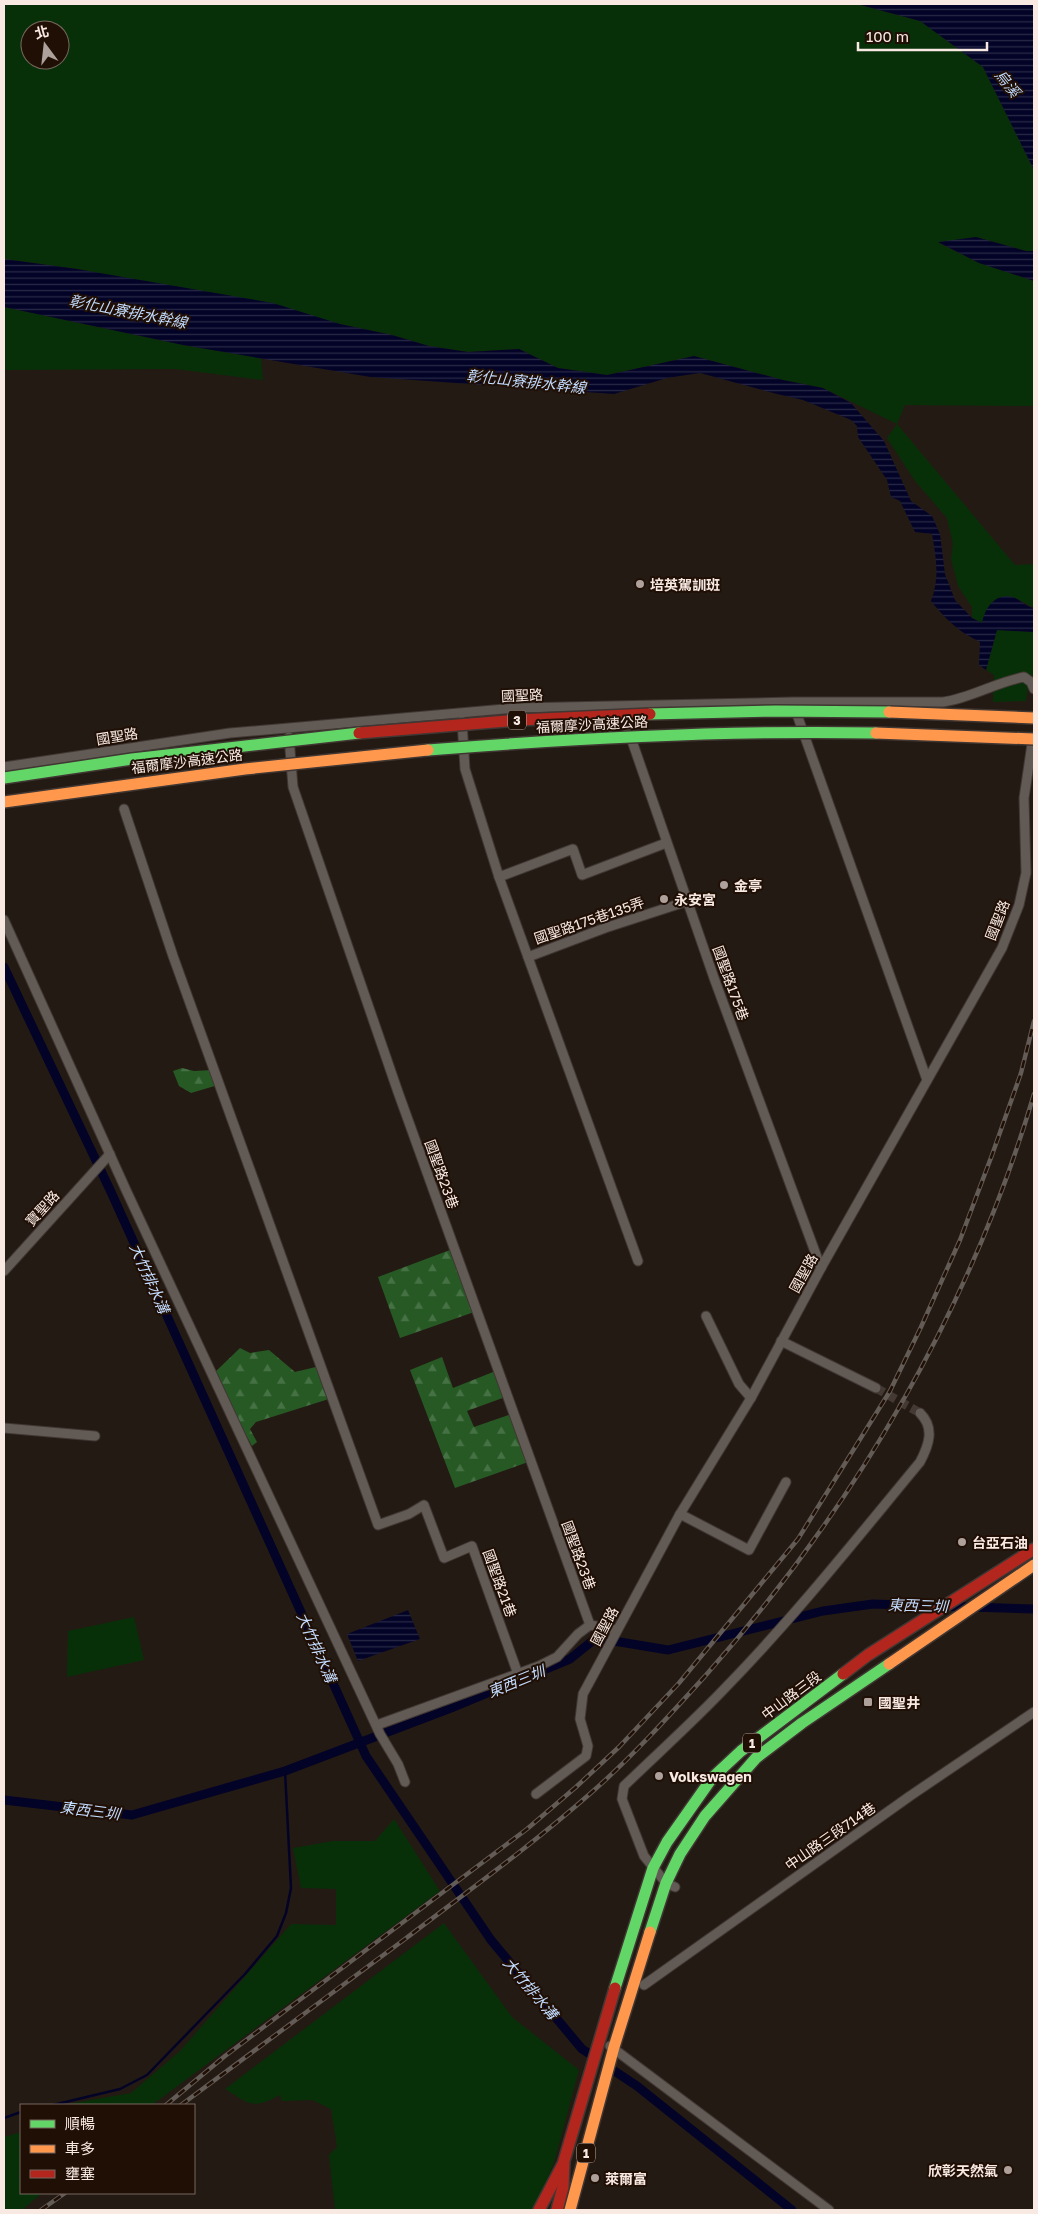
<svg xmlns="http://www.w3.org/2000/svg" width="1038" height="2214" viewBox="0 0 1038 2214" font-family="'Golos Text','Noto Sans TC',sans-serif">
	<defs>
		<pattern id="forest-firs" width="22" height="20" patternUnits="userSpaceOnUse" patternTransform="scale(1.25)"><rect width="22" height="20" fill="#265924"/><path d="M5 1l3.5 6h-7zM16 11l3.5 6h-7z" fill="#467144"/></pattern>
		<pattern id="water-rules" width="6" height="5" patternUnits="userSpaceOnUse" patternTransform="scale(1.25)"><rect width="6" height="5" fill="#030327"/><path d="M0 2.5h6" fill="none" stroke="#282846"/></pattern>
	</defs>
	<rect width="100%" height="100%" fill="#241a14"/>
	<g fill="#083008" fill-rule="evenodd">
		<path d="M 45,4 L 857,4 L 920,21 L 983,67 L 1034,170 L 1034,251 L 1026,251 L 976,237 L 939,243 L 979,263 L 1034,281 L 1034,406 L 905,405 L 897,424 L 1015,565 L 1034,564 L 1034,608 L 1013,597 L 982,623 L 972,618 L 972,607 L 958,586 L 951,559 L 953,544 L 947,518 L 915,481 L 887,438 L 897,424 L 823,388 L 783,380 L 694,356 L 607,375 L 558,368 L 519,349 L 468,352 L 429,346 L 392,335 L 77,269 L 4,259 L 4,5 ZM 30,30 L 60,30 L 60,60 L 30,60 Z"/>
		<polygon points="4,307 183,345 261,358 263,380 175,369 4,370"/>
		<polygon points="997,630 1034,632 1034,685 1028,685 1026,701 993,702 994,675 986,670"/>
		<polygon points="134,1617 144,1660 67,1677 68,1631"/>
		<polygon points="394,1819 440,1891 152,2105 62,2105 131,2093 180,2051 291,1924 336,1925 336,1889 301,1888 293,1848 333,1841 375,1841"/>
		<path d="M 444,1923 L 512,2017 L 579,2070 L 554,2163 L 534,2210 L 335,2210 L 329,2155 L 337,2147 L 331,2109 L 312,2100 L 282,2101 L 280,2095 C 253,2110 249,2104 225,2089 Z"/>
		<polygon points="21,2132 21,2193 42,2193 22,2210 4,2210 4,2137"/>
	</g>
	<g fill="url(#forest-firs)">
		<polygon points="182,1068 194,1071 213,1070 218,1085 191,1093 179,1086 173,1071"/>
		<polygon points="450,1250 477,1311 400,1338 378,1277"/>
		<polygon points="240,1348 250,1353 269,1350 295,1372 320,1366 332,1398 256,1422 250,1429 257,1442 252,1446 213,1374"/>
		<polygon points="442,1357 453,1388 498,1370 508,1396 467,1411 474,1427 514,1413 531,1461 455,1488 410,1370"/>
	</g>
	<g fill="url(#water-rules)">
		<polygon points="857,4 1034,4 1034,170 983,67 920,21"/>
		<polygon points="976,237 1026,251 1034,251 1034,281 979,263 938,242"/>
		<path d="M 4,259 L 77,269 L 273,303 L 340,324 L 392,335 L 429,346 L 468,352 L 519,349 L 558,368 L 607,375 L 694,356 L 783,380 L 823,388 L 851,403 L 884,441 L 911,501 L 932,516 L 940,534 L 945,574 L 955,600 L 972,618 L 982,623 C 985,608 995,593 1012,597 C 1020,599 1026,607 1034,608 L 1034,632 L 997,630 L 986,670 L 979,665 L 980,642 C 959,632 945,619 931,601 C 940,578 936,557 932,534 L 915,532 L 900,501 L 891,497 L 887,480 L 858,437 L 857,426 L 851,420 L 803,400 L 777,394 L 700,373 L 667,378 L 614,394 L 370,377 L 183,345 L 4,307 Z"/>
		<polygon points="408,1610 420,1639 358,1661 347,1634"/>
	</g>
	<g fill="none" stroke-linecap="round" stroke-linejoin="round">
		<g stroke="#030327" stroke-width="2.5">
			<polyline points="53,2105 120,2089 147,2075 245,1974 277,1936 286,1913 291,1888 285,1771"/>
			<polyline points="4,2118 21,2112"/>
		</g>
		<g stroke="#030327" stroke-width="9">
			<polyline points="4,967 111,1192 366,1756 491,1940 582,2049 596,2058"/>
			<polyline points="4,1800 132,1815 285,1771 451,1708 570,1659 596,1638 668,1650 823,1611 873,1604 1034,1609"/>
			<polyline points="607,2066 637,2086 792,2210"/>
		</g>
		<polyline stroke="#443933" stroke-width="9" stroke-dasharray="9 4.5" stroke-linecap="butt" points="876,1388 920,1413"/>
		<defs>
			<g id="street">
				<polyline points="795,709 927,1080"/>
				<polyline points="622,712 714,978 821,1268"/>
				<polyline points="462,721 465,769 499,877 638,1261"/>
				<polyline points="289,737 293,787 398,1092 590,1625"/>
				<path d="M 4,767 L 230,733 L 516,708 L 793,702 L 943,702 C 971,698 996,682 1024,677 L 1031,682 L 1034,689"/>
				<polyline points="124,809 173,956 378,1525 409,1514 424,1505 444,1558 472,1546 518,1674"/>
				<polyline points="499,877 573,849 582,875 666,843"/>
				<polyline points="4,920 126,1190 380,1734 398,1764 405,1782"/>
				<polyline points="528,957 605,928 688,901"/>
				<polyline points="4,1271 110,1154"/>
				<polyline points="706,1316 739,1384 751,1398"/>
				<polyline points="781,1341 876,1388"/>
				<polyline points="4,1428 95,1436"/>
				<polyline points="680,1514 749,1550 786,1482"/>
				<polyline points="377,1725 539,1666 557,1657 578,1634 590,1625 617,1630"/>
				<polyline points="536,1794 586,1756 588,1746 580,1719 583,1694 680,1514 751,1398 821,1268 1002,948 1019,905 1026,873 1024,798 1033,737"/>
				<path d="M 675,1887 L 666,1883 L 644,1856 L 622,1799 L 624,1786 C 658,1753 694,1721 727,1686 C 796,1615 857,1538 920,1462 C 929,1445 935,1428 920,1413"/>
				<polyline points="644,1985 910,1796 1034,1712"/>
				<polyline points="610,2046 829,2210"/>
			</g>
			<g id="fast">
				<polyline points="650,1932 666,1883 680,1854 705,1816 756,1758 802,1723 889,1664"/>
				<polyline points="615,1988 653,1868 667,1842 712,1778 741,1751 843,1674"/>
			</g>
			<g id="slow">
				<polyline points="889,1664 1034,1565"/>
				<polyline points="570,2210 614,2047 650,1932"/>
			</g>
			<g id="jam">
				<polyline points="843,1674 868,1655 1034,1549"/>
				<polyline points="539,2210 563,2164"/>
				<polyline points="557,2210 563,2187 564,2161 615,1988"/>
			</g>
		</defs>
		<use href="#street" stroke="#403733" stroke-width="11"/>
		<use href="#fast" stroke="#403733" stroke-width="14"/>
		<use href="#slow" stroke="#403733" stroke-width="14"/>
		<use href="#jam" stroke="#403733" stroke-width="14"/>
		<use href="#street" stroke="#625a55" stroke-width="9"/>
		<use href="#fast" stroke="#63d668" stroke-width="11"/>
		<use href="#slow" stroke="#ff974d" stroke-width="11"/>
		<use href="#jam" stroke="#b3261e" stroke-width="11"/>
		<defs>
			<g id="rail">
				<polyline points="166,2105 225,2056 527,1829 576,1787 619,1747 679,1683 798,1539 890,1391 921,1327 960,1240 992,1155 1021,1073 1034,1021"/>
				<path d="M 181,2105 C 256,2050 330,1994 405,1939 C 468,1891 532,1845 592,1792 C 633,1756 669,1716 706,1675 C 854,1508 971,1309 1034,1094"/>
				<polyline points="41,2210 65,2193"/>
			</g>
		</defs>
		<use href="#rail" stroke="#635b55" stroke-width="4.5"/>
		<use href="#rail" stroke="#200f05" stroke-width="2.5" stroke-dasharray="8" stroke-linecap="butt"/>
		<defs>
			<g id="fast-bridge">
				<polyline points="650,714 776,711 889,712"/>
				<path d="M 428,750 C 577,738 726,730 876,733"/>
				<polyline points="4,778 132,759 359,733"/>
			</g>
			<g id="slow-bridge">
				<polyline points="889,712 1034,718"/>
				<polyline points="876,733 1034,739"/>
				<polyline points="4,802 245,769 428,750"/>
			</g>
			<polyline id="jam-bridge" points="359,733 518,720 650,714"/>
		</defs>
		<use href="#fast-bridge" stroke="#403733" stroke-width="14" stroke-linecap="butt"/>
		<use href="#slow-bridge" stroke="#403733" stroke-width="14" stroke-linecap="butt"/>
		<use href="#jam-bridge" stroke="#403733" stroke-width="14" stroke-linecap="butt"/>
		<use href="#fast-bridge" stroke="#63d668" stroke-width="11"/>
		<use href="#slow-bridge" stroke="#ff974d" stroke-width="11"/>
		<use href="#jam-bridge" stroke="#b3261e" stroke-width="11"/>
	</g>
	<g fill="#aea19b" stroke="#200f05" stroke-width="2">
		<circle cx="640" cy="584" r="5"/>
		<circle cx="724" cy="885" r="5"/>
		<circle cx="664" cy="899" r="5"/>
		<circle cx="962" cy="1542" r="5"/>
		<rect x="863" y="1697" width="10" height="10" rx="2.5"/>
		<circle cx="659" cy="1776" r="5"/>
		<circle cx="1008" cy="2170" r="5"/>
		<circle cx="595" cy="2178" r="5"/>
	</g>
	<g text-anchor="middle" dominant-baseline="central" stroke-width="4" stroke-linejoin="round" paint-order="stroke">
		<g fill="#200f05" stroke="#b7a8a0" stroke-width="1">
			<rect x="508" y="710.5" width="18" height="19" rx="4"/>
			<rect x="743" y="1733.5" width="18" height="19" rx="4"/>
			<rect x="577" y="2143.5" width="18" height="19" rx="4"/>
		</g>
		<g font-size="12" font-weight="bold" fill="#f8eae3">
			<text x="517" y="720">3</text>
			<text x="752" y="1743">1</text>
			<text x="586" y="2153">1</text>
		</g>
		<g font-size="14" font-weight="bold" fill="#f8eae3" stroke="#200f05" text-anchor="start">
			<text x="650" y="584">培英駕訓班</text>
			<text x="734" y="885">金亭</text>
			<text x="674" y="899">永安宮</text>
			<text x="972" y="1542">台亞石油</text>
			<text x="878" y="1702">國聖井</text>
			<text x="669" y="1776">Volkswagen</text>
			<text x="998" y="2170" text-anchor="end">欣彰天然氣</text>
			<text x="605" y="2178">萊爾富</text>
		</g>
		<g font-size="14" fill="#f8eae3" stroke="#200f05">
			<text transform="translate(522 695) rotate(-3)">國聖路</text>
			<text transform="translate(592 724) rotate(-3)">福爾摩沙高速公路</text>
			<text transform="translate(117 736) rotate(-9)">國聖路</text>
			<text transform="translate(187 761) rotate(-7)">福爾摩沙高速公路</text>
			<text transform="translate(589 920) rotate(-19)">國聖路175巷135弄</text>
			<text transform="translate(997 920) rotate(-69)">國聖路</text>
			<text transform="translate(731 983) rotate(70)">國聖路175巷</text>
			<text transform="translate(442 1174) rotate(70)">國聖路23巷</text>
			<text transform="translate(42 1208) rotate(-48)">寶聖路</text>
			<text transform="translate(803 1273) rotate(-61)">國聖路</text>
			<text transform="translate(579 1555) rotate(70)">國聖路23巷</text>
			<text transform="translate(500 1583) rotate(70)">國聖路21巷</text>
			<text transform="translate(604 1626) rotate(-62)">國聖路</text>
			<text transform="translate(791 1695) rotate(-37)">中山路三段</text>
			<text transform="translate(830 1836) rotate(-35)">中山路三段714巷</text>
		</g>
		<g font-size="15" font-style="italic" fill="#c2dbff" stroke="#200f05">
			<text transform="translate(1008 83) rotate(51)">烏溪</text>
			<text transform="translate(128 311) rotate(11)">彰化山寮排水幹線</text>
			<text transform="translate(526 381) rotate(6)">彰化山寮排水幹線</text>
			<text transform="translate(150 1278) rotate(66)">大竹排水溝</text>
			<text transform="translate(918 1605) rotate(2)">東西三圳</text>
			<text transform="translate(317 1647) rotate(66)">大竹排水溝</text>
			<text transform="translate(516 1681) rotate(-22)">東西三圳</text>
			<text transform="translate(90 1810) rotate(7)">東西三圳</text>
			<text transform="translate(531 1988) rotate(50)">大竹排水溝</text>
		</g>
	</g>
	<rect width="1038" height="2214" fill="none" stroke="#f8eae3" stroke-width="10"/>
	<rect x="20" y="2104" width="175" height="90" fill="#200f05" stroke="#76675e"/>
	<rect x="30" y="2120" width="25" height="8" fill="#63d668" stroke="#76675e"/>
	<text x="65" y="2129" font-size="15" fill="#f8eae3">順暢</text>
	<rect x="30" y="2145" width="25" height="8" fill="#ff974d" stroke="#76675e"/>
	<text x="65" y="2154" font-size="15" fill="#f8eae3">車多</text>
	<rect x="30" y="2170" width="25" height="8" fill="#b3261e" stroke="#76675e"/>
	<text x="65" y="2179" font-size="15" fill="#f8eae3">壅塞</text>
	<g transform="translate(45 45) rotate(345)"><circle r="24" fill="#200f05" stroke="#76675e"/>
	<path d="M0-4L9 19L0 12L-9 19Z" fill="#aea19b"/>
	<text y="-8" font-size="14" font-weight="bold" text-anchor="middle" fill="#f8eae3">北</text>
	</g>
	<path d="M858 42v8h129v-8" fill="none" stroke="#f8eae3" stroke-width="2.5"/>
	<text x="866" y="42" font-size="15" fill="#f8eae3" stroke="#200f05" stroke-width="4" paint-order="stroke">100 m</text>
</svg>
